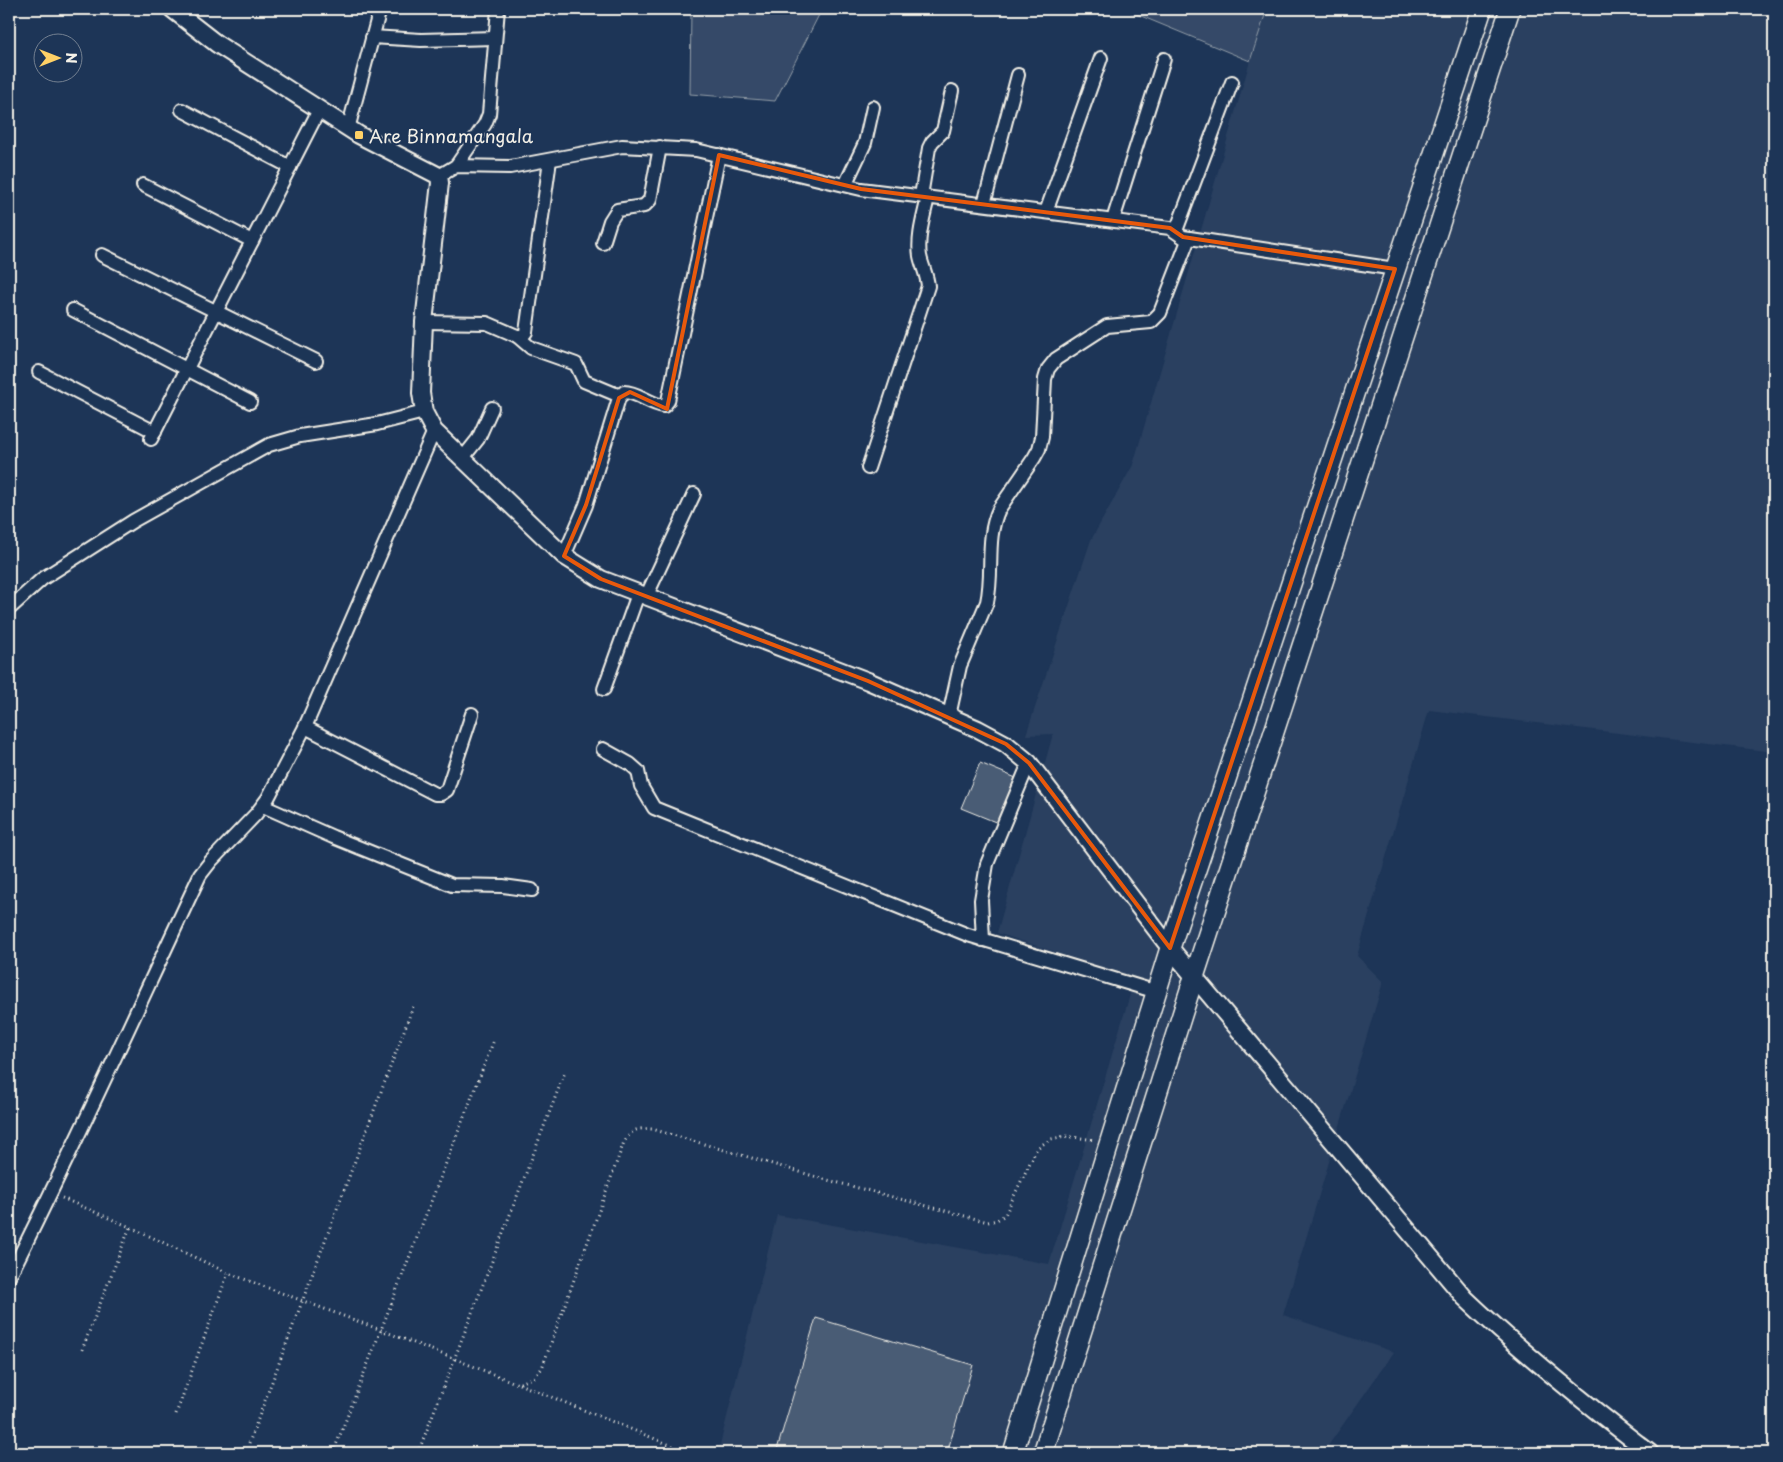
<svg xmlns="http://www.w3.org/2000/svg" width="1783" height="1462" viewBox="0 0 1783 1462" font-family="'Playpen Sans',sans-serif">
	<rect width="100%" height="100%" fill="#1d3557"/>
	<filter id="ink" filterUnits="userSpaceOnUse"><feTurbulence type="fractalNoise" baseFrequency=".02" numOctaves="2"/><feDisplacementMap in="SourceGraphic" scale="10" xChannelSelector="R" yChannelSelector="G"/><feConvolveMatrix kernelMatrix="1 2 1 2 8 2 1 2 1" color-interpolation-filters="sRGB"/></filter>
	<g filter="url(#ink)">
		<polygon fill="#2a4060" points="1267,9 1774,9 1774,752 1429,710 1357,956 1383,982 1283,1315 1394,1352 1323,1453 718,1453 777,1215 1049,1264 1135,978 997,933 1053,734 1026,735 1091,540 1133,465 1250,61"/>
		<g fill="#354a67" stroke="#949ea8">
			<polygon points="691,9 822,9 775,101 690,94"/>
			<polygon points="1124,9 1267,9 1250,61"/>
		</g>
		<g fill="#485b74" stroke="#f4f1e8">
			<polygon points="980,763 1016,778 998,823 961,808"/>
			<polygon points="816,1318 973,1365 947,1453 776,1453"/>
		</g>
		<g fill="none" stroke-linecap="round" stroke-linejoin="round">
			<defs>
				<g id="minor">
					<polyline points="372,37 421,40 495,38"/>
					<polyline points="182,110 290,167"/>
					<polyline points="348,129 380,9"/>
					<polyline points="456,166 485,124 489,114 498,9"/>
					<polyline points="439,176 456,166 510,167 622,146 696,150 861,189 1170,228 1183,237 1395,269"/>
					<polyline points="143,185 252,241"/>
					<polyline points="845,185 865,143 873,107"/>
					<polyline points="921,196 929,148 932,142 943,131 952,91"/>
					<polyline points="984,204 1018,75"/>
					<polyline points="1046,212 1101,58"/>
					<polyline points="1113,220 1164,59"/>
					<polyline points="1176,231 1232,82"/>
					<polyline points="603,243 610,221 617,210 644,206 650,200 660,147"/>
					<polyline points="102,255 316,361"/>
					<polyline points="73,310 250,402"/>
					<polyline points="424,322 487,323 517,336 523,336 526,332 550,160"/>
					<polyline points="517,336 531,348 576,364 584,381 620,396"/>
					<polyline points="39,372 155,432"/>
					<polyline points="151,439 319,110"/>
					<polyline points="462,459 478,439 492,408"/>
					<path d="M 868,468 L 928,286 C 927,275 922,266 920,256 C 917,237 924,216 928,197"/>
					<path d="M 564,556 L 586,505 L 619,398 L 624,392 C 638,392 649,404 664,406 L 668,401 L 719,155"/>
					<polyline points="646,597 694,494"/>
					<polyline points="9,609 42,579 133,521 269,445 300,436 377,424 424,412"/>
					<polyline points="604,689 638,594"/>
					<path d="M 949,716 L 960,666 L 987,602 C 994,571 985,539 999,509 L 1034,458 L 1039,449 L 1042,437 L 1045,379 L 1048,369 L 1056,359 L 1107,326 L 1151,322 L 1160,313 L 1189,238"/>
					<polyline points="305,727 435,794 441,794 447,790 472,714"/>
					<polyline points="603,749 630,764 638,771 641,786 654,808 968,935 1157,992"/>
					<polyline points="263,806 333,837 452,885 503,886 532,890"/>
					<polyline points="983,940 981,900 987,864 1029,763"/>
					<path d="M 9,1277 C 76,1145 137,1009 200,875 L 211,861 L 256,814 L 268,798 L 305,727 L 434,431"/>
				</g>
				<path id="tertiary" d="M 172,9 L 217,44 L 359,135 L 439,176 L 440,183 L 424,322 L 421,393 L 424,412 L 434,431 L 564,556 L 601,579 L 868,681 L 978,729 L 1006,744 L 1029,763 L 1170,948 L 1465,1298 C 1524,1354 1586,1404 1650,1453"/>
				<g id="secondary">
					<polyline points="1013,1453 1170,948 1482,9"/>
					<polyline points="1043,1453 1194,977 1510,9"/>
				</g>
			</defs>
			<use href="#minor" stroke="#f4f1e8" stroke-width="16"/>
			<use href="#tertiary" stroke="#f4f1e8" stroke-width="20"/>
			<use href="#secondary" stroke="#f4f1e8" stroke-width="22"/>
			<g stroke="#f4f1e8" stroke-width="3" stroke-dasharray="1 4" stroke-linecap="butt">
				<path d="M 62,1198 L 130,1227 L 228,1273 L 381,1330 L 518,1384 L 535,1377 L 542,1368 L 624,1142 C 633,1129 636,1128 652,1129 L 824,1179 L 988,1222 L 997,1220 L 1005,1215 L 1037,1148 L 1051,1139 L 1066,1136 L 1095,1140"/>
				<polyline points="82,1350 130,1227"/>
				<polyline points="519,1384 690,1453"/>
				<polyline points="176,1414 228,1273"/>
				<polyline points="249,1443 414,1004"/>
				<polyline points="333,1453 494,1040"/>
				<polyline points="418,1453 565,1072"/>
			</g>
			<use href="#minor" stroke="#1d3557" stroke-width="12"/>
			<use href="#tertiary" stroke="#1d3557" stroke-width="16"/>
			<use href="#secondary" stroke="#1d3557" stroke-width="19"/>
		</g>
	</g>
	<path fill="none" stroke="#e8590c" stroke-width="4" stroke-linejoin="round" d="M 719,155 L 861,189 L 1170,228 L 1183,237 L 1395,269 L 1170,948 L 1029,763 L 1006,744 L 868,681 L 601,579 L 564,556 L 586,505 L 619,398 L 630,392 L 667,409 Z"/>
	<rect fill="#ffd166" stroke="#1d3557" stroke-width="2" x="354" y="130" width="10" height="10" rx="2.5"/>
	<g text-anchor="middle" dominant-baseline="central" stroke-width="4" stroke-linejoin="round" paint-order="stroke">
		<g font-size="18" fill="#f4f1e8" stroke="#1d3557" text-anchor="start">
			<text x="369" y="135">Are Binnamangala</text>
		</g>
	</g>
	<rect width="1783" height="1462" fill="none" stroke="#1d3557" stroke-width="30"/>
	<rect x="15" y="15" width="1753" height="1432" fill="none" stroke="#f4f1e8" stroke-width="2" filter="url(#ink)"/>
	<g transform="translate(58 58) rotate(90)"><circle r="24" fill="#1d3557" stroke="#738091"/>
	<path d="M0-4L9 19L0 12L-9 19Z" fill="#ffd166"/>
	<text y="-8" font-size="14" font-weight="bold" text-anchor="middle" fill="#f4f1e8">N</text>
	</g>
</svg>
